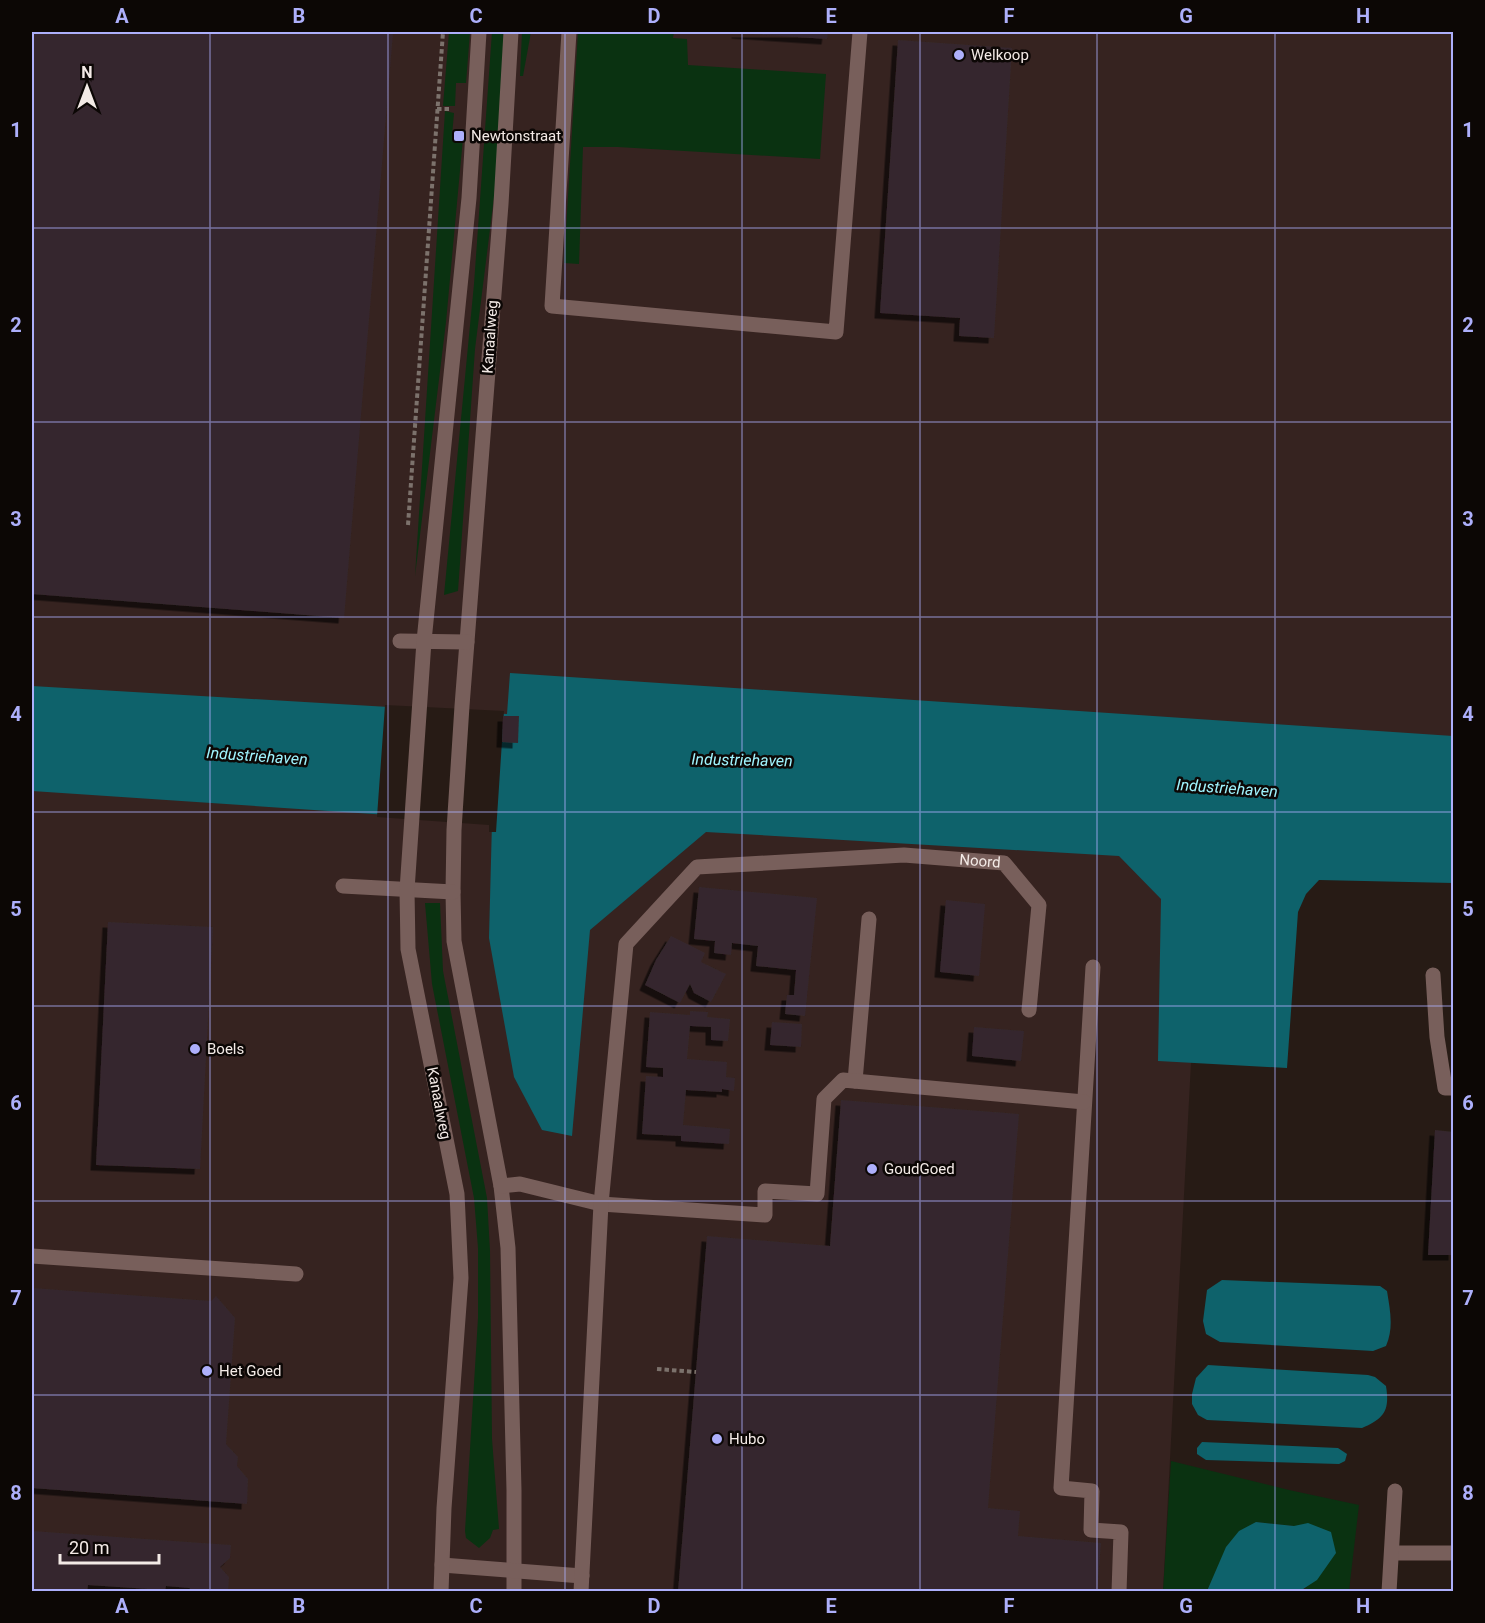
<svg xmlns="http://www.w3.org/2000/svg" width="1485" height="1623" viewBox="0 0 1485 1623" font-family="Roboto,sans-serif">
	<defs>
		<filter id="shadow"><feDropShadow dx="-5.5" dy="5.5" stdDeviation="0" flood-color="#0009"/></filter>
	</defs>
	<rect width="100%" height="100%" fill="#271b15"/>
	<polygon fill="#362320" points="32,32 1453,32 1453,778 1207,761 1163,1591 32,1592"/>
	<g fill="#0a3211">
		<polygon points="449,32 470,32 466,83 456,83 455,106 443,106"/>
		<polygon points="492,32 504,32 497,173 475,349 458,591 444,595 474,284"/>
		<polygon points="522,32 531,32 523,76 520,76"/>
		<polygon points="578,32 674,32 673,38 687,39 688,65 826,74 820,159 618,147 583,147 579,264 564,263"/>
		<polygon points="445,111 454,113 452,136 463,138 446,322 415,576"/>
		<polygon points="425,903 440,903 443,971 487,1198 490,1251 492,1439 499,1529 493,1530 490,1538 479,1548 466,1538 465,1531 478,1318 478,1248 474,1198 432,984"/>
		<polygon points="1171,1461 1289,1490 1359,1505 1349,1591 1300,1591 1306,1589 1294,1526 1256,1522 1229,1543 1207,1591 1163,1592"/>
	</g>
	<g fill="#0e626b">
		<polygon points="510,673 1453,736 1453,883 1319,880 1306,894 1298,912 1287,1068 1158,1061 1161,899 1119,856 706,832 590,930 572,1136 542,1130 514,1077 489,938 492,822 32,791 32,686 507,714"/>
		<path d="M 1222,1280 L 1380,1286 L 1387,1291 C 1390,1310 1394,1328 1386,1346 L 1373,1351 L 1220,1342 L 1206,1334 L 1203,1321 L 1207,1290 Z"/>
		<path d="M 1208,1365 L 1368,1375 L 1375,1377 L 1386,1386 C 1390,1411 1384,1418 1362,1428 L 1207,1420 L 1198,1415 L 1192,1404 L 1192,1394 L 1196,1378 Z"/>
		<polygon points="1202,1442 1338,1448 1347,1454 1345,1461 1339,1464 1206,1460 1197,1454 1197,1448"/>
		<polygon points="1256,1522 1294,1526 1308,1523 1331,1532 1336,1553 1317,1580 1300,1591 1207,1591 1226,1547 1239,1531"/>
	</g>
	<polygon fill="#271b15" points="385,705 504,711 496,832 489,832 489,825 377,817"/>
	<g fill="#35282d" filter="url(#shadow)">
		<polygon points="32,32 393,32 344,618 32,594"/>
		<polygon points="737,32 828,32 827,39 737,33"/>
		<polygon points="898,40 1012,48 994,338 959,336 960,318 880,313"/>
		<polygon points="503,716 519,716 518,743 502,742"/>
		<polygon points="699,887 817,898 805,1016 785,1014 787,995 794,995 796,970 756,966 758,946 732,943 731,955 714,953 715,941 694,939"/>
		<polygon points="946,900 985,904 979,976 940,972"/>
		<polygon points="108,922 213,927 200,1169 96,1165"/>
		<polygon points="671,936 705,953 701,962 726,974 711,1002 694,993 690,984 680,1003 645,985 656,960"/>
		<polygon points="690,1011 708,1012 707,1017 730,1019 728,1041 711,1040 711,1027 690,1026 687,1059 727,1062 726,1077 735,1078 734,1091 722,1089 722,1092 686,1090 683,1125 730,1129 729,1144 681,1141 681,1136 642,1134 646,1076 663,1077 663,1068 646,1067 650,1012 690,1015"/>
		<polygon points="772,1022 802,1024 801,1047 770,1045"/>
		<polygon points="974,1027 1024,1031 1021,1061 972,1056"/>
		<polygon points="841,1100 1019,1114 988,1508 1020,1511 1018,1536 1101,1543 1097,1592 678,1592 707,1236 830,1246"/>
		<polygon points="1435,1130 1454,1132 1454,1255 1428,1255"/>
		<polygon points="32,1288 211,1301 216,1296 235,1318 226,1444 238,1457 237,1466 248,1479 247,1504 32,1488"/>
		<polygon points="32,1531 231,1545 230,1558 220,1567 229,1577 228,1592 189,1592 190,1588 166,1586 165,1590 88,1585 87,1592 32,1592"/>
	</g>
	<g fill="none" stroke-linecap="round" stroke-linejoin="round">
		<g stroke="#7c726c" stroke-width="4" stroke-dasharray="4.5 3" stroke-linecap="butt">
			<polyline points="437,109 451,109"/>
			<polyline points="408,525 443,32"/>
			<polyline points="657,1369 696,1372"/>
		</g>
		<g stroke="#785f5b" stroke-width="15">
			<polyline points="511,32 501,204 462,706 454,830 453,892 454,941 501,1186 508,1248 514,1490 514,1592"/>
			<polyline points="569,32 552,306 836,332 860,32"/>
			<polyline points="400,641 467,642"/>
			<polyline points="343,886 453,892"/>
			<polyline points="1093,967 1061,1488 1092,1491 1091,1530 1121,1532 1119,1592"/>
			<polyline points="1433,975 1437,1037 1445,1088 1454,1088"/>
			<polyline points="855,1081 869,919"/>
			<polyline points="501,1186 520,1184 601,1204 765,1215 765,1191 817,1194 824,1099 843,1080 1084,1102"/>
			<polyline points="32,1256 296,1274"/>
			<polyline points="1392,1553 1454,1553"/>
			<polyline points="442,1565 582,1576"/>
			<polyline points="441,1592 444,1508 461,1278 457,1194 408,949 407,890 424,641 469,198 479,32"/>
			<path id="s1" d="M 581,1592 L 601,1204 L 626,944 L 697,867 L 904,855 L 1004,863 L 1039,905 L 1029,1010"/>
			<polyline points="1389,1592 1395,1491"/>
		</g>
	</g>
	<path fill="none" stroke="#adaffb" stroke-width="1.5" stroke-opacity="0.55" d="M 210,32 L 210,1592M 388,32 L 388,1592M 565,32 L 565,1592M 742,32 L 742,1592M 920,32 L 920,1592M 1097,32 L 1097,1592M 1275,32 L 1275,1592M 32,228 L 1454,228M 32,422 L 1454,422M 32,617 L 1454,617M 32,812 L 1454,812M 32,1006 L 1454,1006M 32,1201 L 1454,1201M 32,1395 L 1454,1395"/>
	<g fill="#adaffb" stroke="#0c0705" stroke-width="2">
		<circle cx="959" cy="55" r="6"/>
		<rect x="453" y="130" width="12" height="12" rx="3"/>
		<circle cx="195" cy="1049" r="6"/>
		<circle cx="872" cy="1169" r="6"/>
		<circle cx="207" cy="1371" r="6"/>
		<circle cx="717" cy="1439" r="6"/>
	</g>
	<g text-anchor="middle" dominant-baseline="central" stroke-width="5" stroke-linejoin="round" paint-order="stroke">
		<g font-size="15" fill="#f3eae6" stroke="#0c0705" text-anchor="start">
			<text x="971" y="55">Welkoop</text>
			<text x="471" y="136">Newtonstraat</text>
			<text x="207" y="1049">Boels</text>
			<text x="884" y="1169">GoudGoed</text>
			<text x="219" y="1371">Het Goed</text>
			<text x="729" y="1439">Hubo</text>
		</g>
		<g font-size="15" fill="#f3eae6" stroke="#0c0705">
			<text transform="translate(490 337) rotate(-86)">Kanaalweg</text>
			<text stroke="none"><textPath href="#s1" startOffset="1038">Noord</textPath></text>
			<text transform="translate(439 1103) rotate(79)">Kanaalweg</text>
		</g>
		<g font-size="16" font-style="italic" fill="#a0f5ff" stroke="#0c0705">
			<text transform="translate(257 756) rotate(4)">Industriehaven</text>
			<text transform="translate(742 760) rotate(1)">Industriehaven</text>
			<text transform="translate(1227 788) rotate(4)">Industriehaven</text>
		</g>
	</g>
	<rect width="1485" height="1623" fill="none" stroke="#0c0705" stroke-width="66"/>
	<g transform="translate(87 87)" stroke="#0c0705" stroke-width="4.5" paint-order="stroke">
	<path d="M0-4.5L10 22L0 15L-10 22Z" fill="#f3eae6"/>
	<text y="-9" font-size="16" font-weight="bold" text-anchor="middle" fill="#f3eae6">N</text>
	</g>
	<path d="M60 1554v9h99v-9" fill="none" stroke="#f3eae6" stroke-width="3"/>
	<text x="69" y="1554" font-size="18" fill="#f3eae6" stroke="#0c0705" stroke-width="4.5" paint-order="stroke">20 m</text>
	<rect x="33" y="33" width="1419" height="1557" fill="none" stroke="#adaffb" stroke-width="2"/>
	<g font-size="20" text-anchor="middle" font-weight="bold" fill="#adaffb">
		<text x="122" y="23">A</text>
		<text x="299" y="23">B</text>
		<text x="476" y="23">C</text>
		<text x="654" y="23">D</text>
		<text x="831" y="23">E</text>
		<text x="1009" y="23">F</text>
		<text x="1186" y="23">G</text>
		<text x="1363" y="23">H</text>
		<text x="16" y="137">1</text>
		<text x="1468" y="137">1</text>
		<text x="16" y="332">2</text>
		<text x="1468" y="332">2</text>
		<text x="16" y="526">3</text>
		<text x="1468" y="526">3</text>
		<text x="16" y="721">4</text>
		<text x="1468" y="721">4</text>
		<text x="16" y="916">5</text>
		<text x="1468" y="916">5</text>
		<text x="16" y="1110">6</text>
		<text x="1468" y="1110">6</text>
		<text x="16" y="1305">7</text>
		<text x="1468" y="1305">7</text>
		<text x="16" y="1500">8</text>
		<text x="1468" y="1500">8</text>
		<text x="122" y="1613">A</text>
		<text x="299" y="1613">B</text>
		<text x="476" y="1613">C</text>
		<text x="654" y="1613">D</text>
		<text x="831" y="1613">E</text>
		<text x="1009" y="1613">F</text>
		<text x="1186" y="1613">G</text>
		<text x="1363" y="1613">H</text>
	</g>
</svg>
